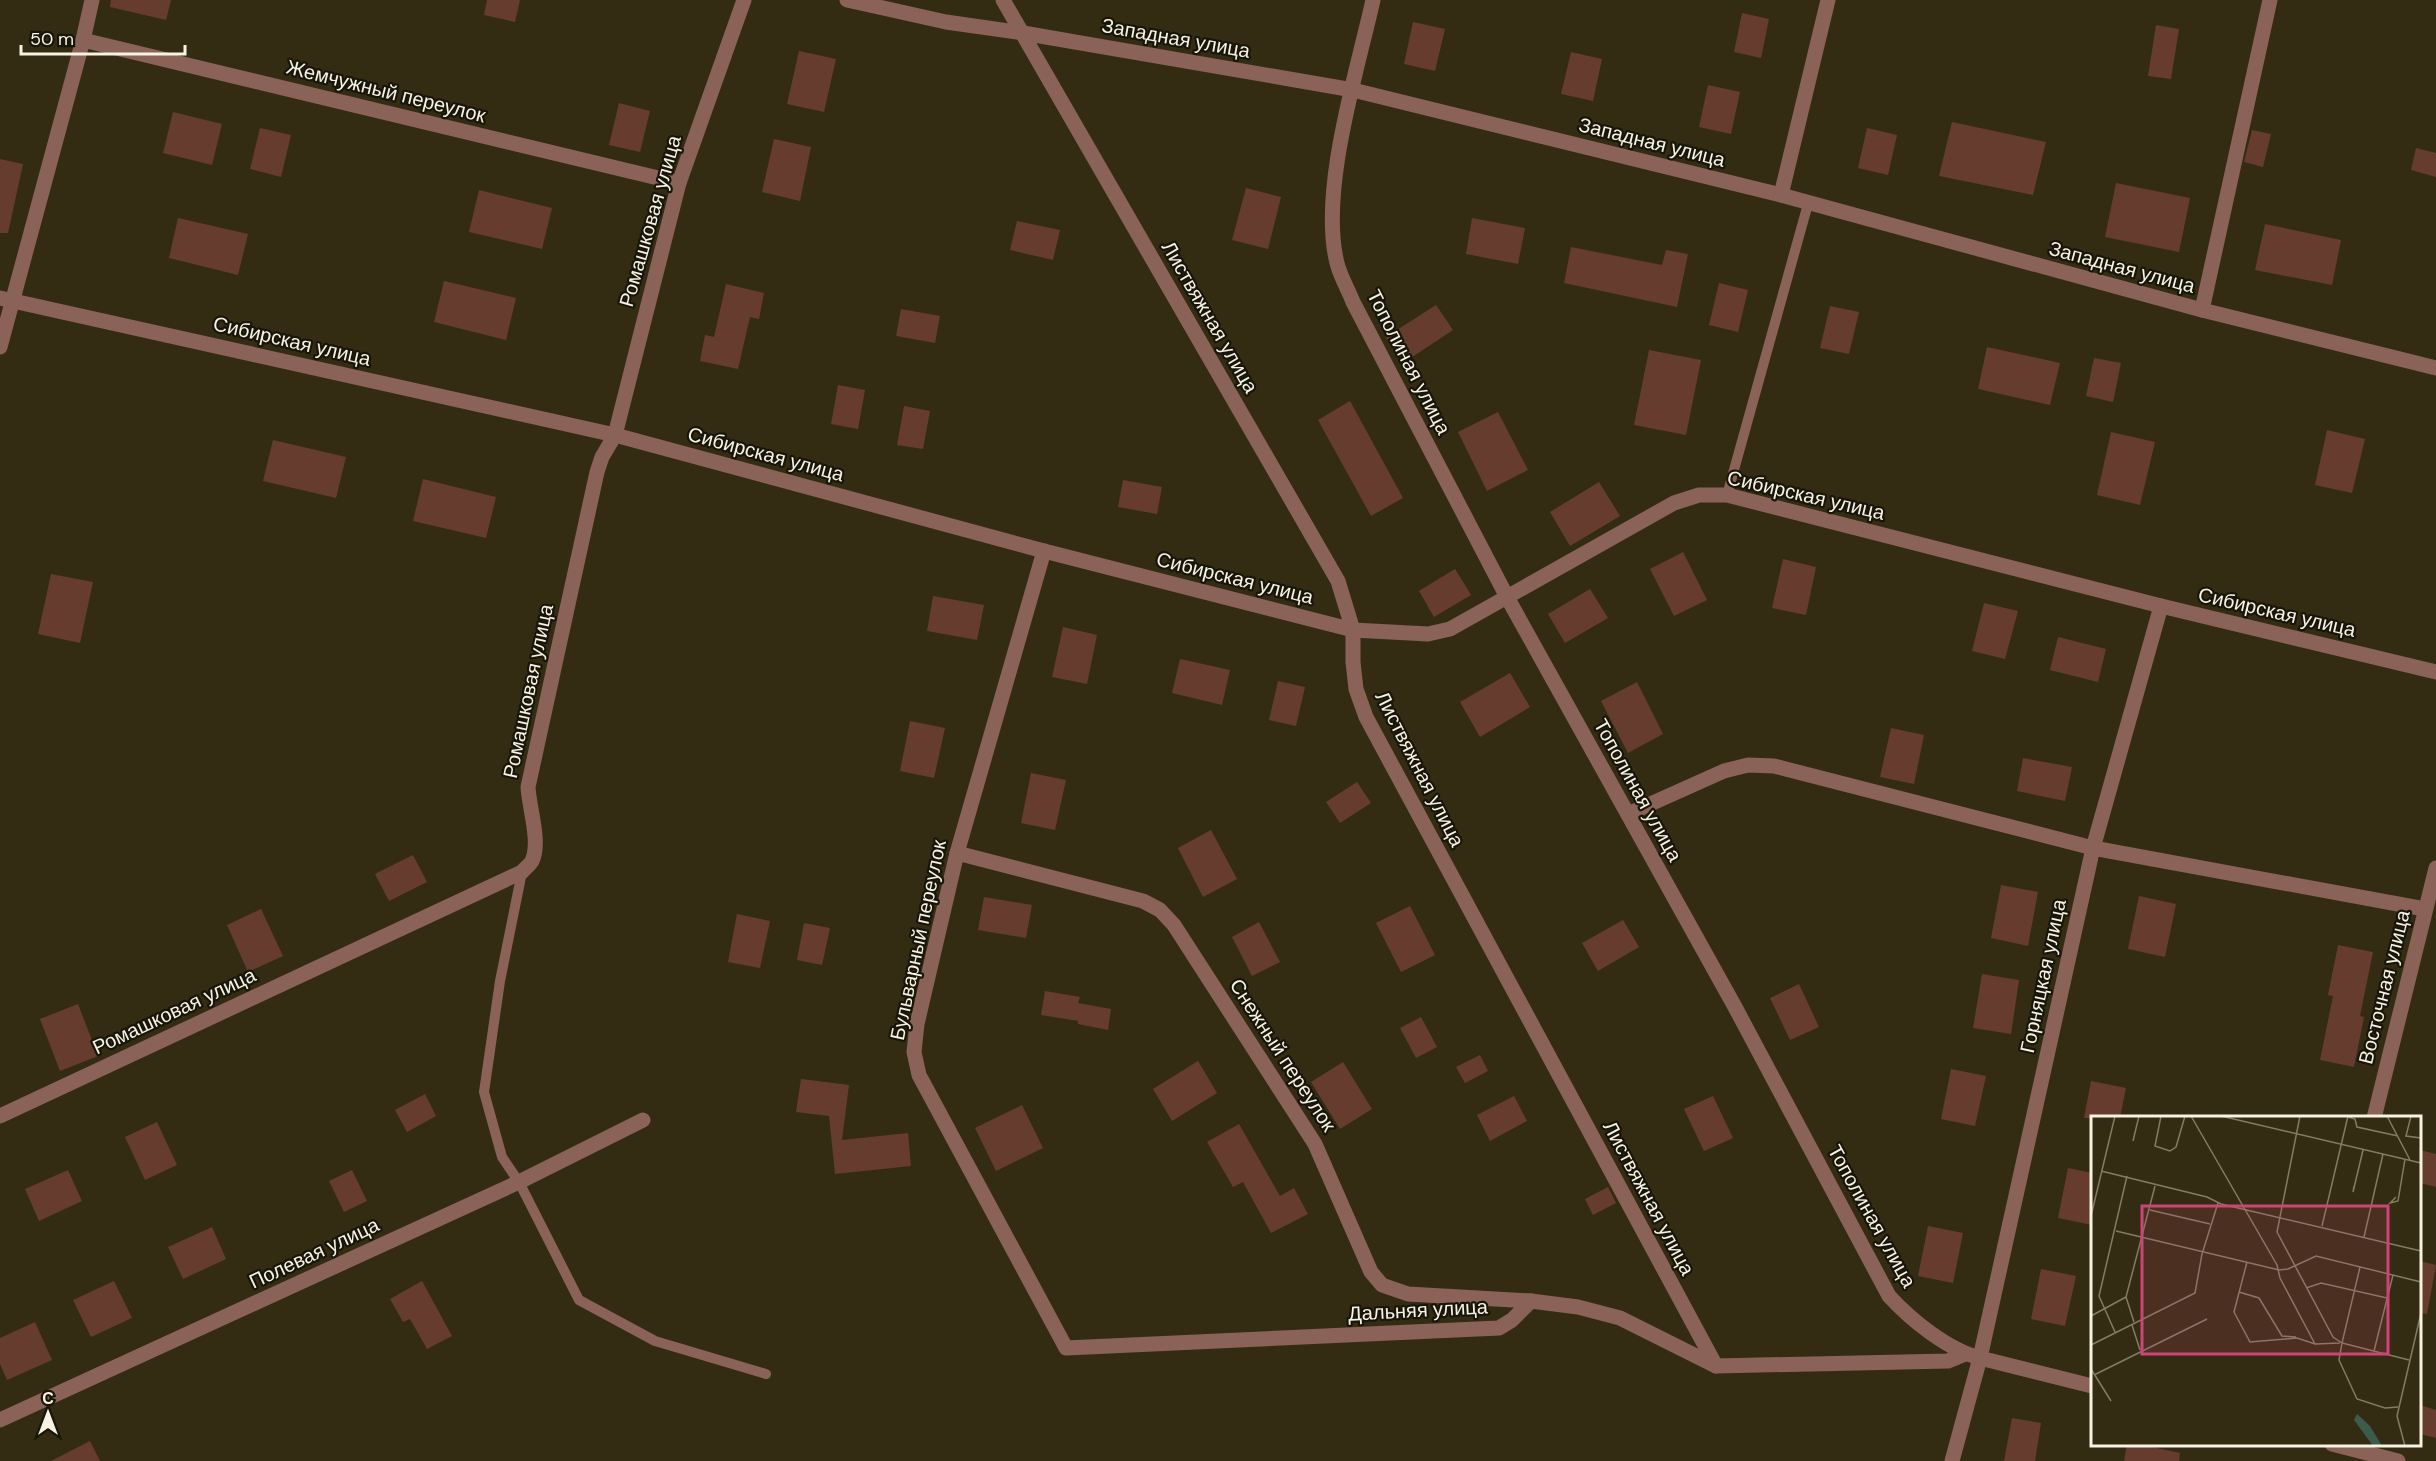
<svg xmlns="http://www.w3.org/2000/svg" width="2436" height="1461" viewBox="0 0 2436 1461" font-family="'DM Sans',sans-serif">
	<rect width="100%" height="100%" fill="#342c12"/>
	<g fill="#663c2e">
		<polygon points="111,0 171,0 166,20 110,7"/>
		<polygon points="487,0 520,0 515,22 484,15"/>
		<polygon points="1742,13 1769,19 1761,58 1734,52"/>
		<polygon points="1413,22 1445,29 1435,71 1404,64"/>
		<polygon points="2156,25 2179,29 2171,79 2148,76"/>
		<polygon points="799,51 836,59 824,112 787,104"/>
		<polygon points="1571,52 1602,59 1593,101 1561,94"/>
		<polygon points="1708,85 1740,92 1731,134 1699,127"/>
		<polygon points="619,103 650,111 640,152 609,145"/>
		<polygon points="173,112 222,124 212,165 163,153"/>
		<polygon points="1952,122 2046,142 2033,195 1939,176"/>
		<polygon points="260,128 291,135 281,177 250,169"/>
		<polygon points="1867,128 1897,135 1888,175 1858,168"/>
		<polygon points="2252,130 2271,134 2263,167 2244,162"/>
		<polygon points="774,139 811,147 800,201 762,192"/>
		<polygon points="2416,148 2436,153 2436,177 2411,170"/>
		<polygon points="0,159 23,164 8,233 0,233"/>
		<polygon points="2116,183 2190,198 2179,252 2105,237"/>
		<polygon points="1246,188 1281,197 1268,249 1232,240"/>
		<polygon points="479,190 552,208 542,249 469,232"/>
		<polygon points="178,218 248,234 238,275 169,258"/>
		<polygon points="1472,218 1525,228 1518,264 1466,254"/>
		<polygon points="1017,221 1060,230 1053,260 1010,250"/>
		<polygon points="2265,224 2341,240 2332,285 2255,270"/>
		<polygon points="1571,247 1662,265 1666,250 1688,254 1677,307 1564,283"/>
		<polygon points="444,281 516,298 506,340 434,322"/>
		<polygon points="1719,283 1748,290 1738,332 1709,325"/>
		<polygon points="726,284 764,293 759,319 750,317 738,369 700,361 705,335 714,337"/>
		<polygon points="1436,305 1453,330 1403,363 1386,337"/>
		<polygon points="1830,306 1859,312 1849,354 1820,348"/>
		<polygon points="901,309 940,316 935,343 896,336"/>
		<polygon points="1987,347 2060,363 2050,405 1978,389"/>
		<polygon points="1649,350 1701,360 1686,435 1634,425"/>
		<polygon points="2094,358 2121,363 2113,402 2086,396"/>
		<polygon points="838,385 865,390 858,429 831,424"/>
		<polygon points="1350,401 1403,498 1371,516 1318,420"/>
		<polygon points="904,406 930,411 923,449 897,445"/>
		<polygon points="1498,412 1528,470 1487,491 1458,432"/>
		<polygon points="2327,430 2365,439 2352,493 2315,485"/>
		<polygon points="2111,432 2155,442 2140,505 2097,495"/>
		<polygon points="273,440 346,457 336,498 263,481"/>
		<polygon points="423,479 496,497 486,538 413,521"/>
		<polygon points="1123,480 1162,487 1157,514 1118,507"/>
		<polygon points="1599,482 1620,516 1570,546 1550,512"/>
		<polygon points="1683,552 1707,600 1674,616 1650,569"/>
		<polygon points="1783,559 1816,567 1806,615 1772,608"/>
		<polygon points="1455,569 1471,595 1434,617 1419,591"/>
		<polygon points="51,574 93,582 80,643 38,634"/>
		<polygon points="1590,589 1608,618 1565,643 1548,614"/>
		<polygon points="933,596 984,605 977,640 927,631"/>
		<polygon points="1984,603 2018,611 2005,659 1972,651"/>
		<polygon points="1063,627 1097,635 1087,684 1052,677"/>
		<polygon points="2058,637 2106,649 2098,682 2050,670"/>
		<polygon points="1180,659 1230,670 1222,705 1172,693"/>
		<polygon points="1510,673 1530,707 1480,737 1460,702"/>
		<polygon points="1278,681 1305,687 1296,726 1269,720"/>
		<polygon points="1637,682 1663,734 1628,753 1601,701"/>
		<polygon points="910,721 945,728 934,778 900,771"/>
		<polygon points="1891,728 1924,735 1914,784 1880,777"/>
		<polygon points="2023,758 2072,767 2065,801 2017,791"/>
		<polygon points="1031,773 1066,780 1055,830 1021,823"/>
		<polygon points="1357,782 1371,803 1340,823 1326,802"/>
		<polygon points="1211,830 1237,879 1203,897 1178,848"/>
		<polygon points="413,855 427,882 389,901 375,874"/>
		<polygon points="2001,885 2038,892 2028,946 1991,938"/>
		<polygon points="2139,896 2176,904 2165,957 2128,949"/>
		<polygon points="984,897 1032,905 1026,938 978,930"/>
		<polygon points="1410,906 1435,955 1401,972 1376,923"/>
		<polygon points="261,909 283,956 248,972 227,925"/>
		<polygon points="737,914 770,921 760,968 728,962"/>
		<polygon points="1623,920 1639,947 1598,971 1582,943"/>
		<polygon points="1259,922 1280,962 1252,976 1232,937"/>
		<polygon points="804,923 830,928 822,965 797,960"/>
		<polygon points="2338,945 2373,952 2360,1016 2364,1017 2354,1067 2320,1060 2333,996 2328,995"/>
		<polygon points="1982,974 2019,980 2011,1034 1973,1028"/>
		<polygon points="1799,984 1819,1027 1790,1040 1770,998"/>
		<polygon points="1045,991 1080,997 1078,1003 1111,1009 1108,1030 1078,1024 1078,1021 1041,1015"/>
		<polygon points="78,1004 98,1056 60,1071 40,1019"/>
		<polygon points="1421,1017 1437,1047 1416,1058 1400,1028"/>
		<polygon points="1480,1055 1488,1071 1465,1083 1456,1067"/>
		<polygon points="1198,1061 1217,1093 1172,1121 1153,1089"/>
		<polygon points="1343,1062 1372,1109 1340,1129 1311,1082"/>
		<polygon points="1951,1069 1986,1076 1975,1126 1941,1119"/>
		<polygon points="801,1079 849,1085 842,1140 908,1133 911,1166 835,1174 829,1116 796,1112"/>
		<polygon points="2091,1081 2126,1088 2120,1118 2084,1118"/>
		<polygon points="425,1094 436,1116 407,1132 395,1110"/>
		<polygon points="1514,1096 1527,1121 1490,1141 1477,1115"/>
		<polygon points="1713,1096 1733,1138 1704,1151 1684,1109"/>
		<polygon points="1022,1105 1043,1148 996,1171 975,1128"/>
		<polygon points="157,1122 177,1165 145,1180 125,1137"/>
		<polygon points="1239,1124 1280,1196 1294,1188 1308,1214 1271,1233 1243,1182 1233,1187 1207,1142"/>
		<polygon points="2420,1150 2436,1154 2436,1187 2420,1183"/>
		<polygon points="2068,1168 2092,1173 2092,1225 2058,1218"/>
		<polygon points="68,1170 82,1201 39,1221 25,1189"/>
		<polygon points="352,1170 367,1201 344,1212 329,1181"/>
		<polygon points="1608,1187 1616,1203 1593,1215 1585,1199"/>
		<polygon points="1928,1226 1963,1233 1953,1283 1918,1276"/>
		<polygon points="212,1227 226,1259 183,1279 168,1247"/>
		<polygon points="2420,1261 2436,1265 2427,1314 2420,1313"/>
		<polygon points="2041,1269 2076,1276 2065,1326 2031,1319"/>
		<polygon points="114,1281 132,1318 91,1337 73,1300"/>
		<polygon points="422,1281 452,1336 427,1349 410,1319 403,1322 390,1299"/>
		<polygon points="35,1322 52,1360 7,1380 0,1364 0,1338"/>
		<polygon points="2420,1405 2436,1410 2436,1438 2420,1434"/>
		<polygon points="2012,1418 2041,1423 2035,1461 2004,1461"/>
		<polygon points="90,1441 100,1461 51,1461"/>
		<polygon points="2127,1444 2139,1444 2180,1453 2179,1461 2124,1461"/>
	</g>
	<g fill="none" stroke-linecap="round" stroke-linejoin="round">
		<g stroke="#8b6258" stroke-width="10">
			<polyline points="1727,495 1808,204"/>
			<polyline points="522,872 500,981 484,1092 502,1157 519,1182 579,1300 655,1341 766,1374"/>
		</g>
		<g stroke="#8b6258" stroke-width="15">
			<polyline points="847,0 946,22 1023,33 1353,90 1781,195 2202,310 2436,368"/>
			<polyline points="1003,0 1338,581 1353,630 1353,662 1356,689 1366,717 1716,1366"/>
			<path d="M 1373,0 C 1357,72 1319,192 1337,263 C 1340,276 1348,289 1353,302 L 1507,597 L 1735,1007 L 1889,1296 C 1911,1320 1948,1350 1980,1358 L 1952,1461"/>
			<polyline points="83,40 679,183"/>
			<polyline points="1781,195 1828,0"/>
			<polyline points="0,298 615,435 1044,551 1353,630 1428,634 1450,629 1674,503 1699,495 1727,495 2161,606 2436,672"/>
			<polyline points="2202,310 2270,0"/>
			<polyline points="0,347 83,40 92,0"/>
			<polyline points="1044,551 957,853 917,1024 914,1052 919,1075 1066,1348 1499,1328 1512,1320 1531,1301 1578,1307 1620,1318 1716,1366 1948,1361 1965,1354"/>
			<polyline points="1628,814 1724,771 1748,765 1774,766 2093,848 2425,909"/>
			<polyline points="957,853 1143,901 1160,910 1174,925 1315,1144 1371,1272 1382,1285 1408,1294 1531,1301"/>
			<path d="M 0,1116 L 522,872 C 525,868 530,865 532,861 C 541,842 529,808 528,787 L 597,472 L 602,457 L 615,435 L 679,183 L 744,0"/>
			<polyline points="2374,1118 2436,868"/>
			<polyline points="2092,1386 1980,1358 2093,848 2161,606"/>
			<polyline points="0,1420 519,1182 643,1120"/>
			<polyline points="2332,1444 2398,1461"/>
		</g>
	</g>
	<g text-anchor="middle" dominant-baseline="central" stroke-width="4.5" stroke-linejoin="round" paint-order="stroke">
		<g font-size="20" fill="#f7f3e3" stroke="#18150a">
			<text transform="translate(1176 38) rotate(10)">Западная улица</text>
			<text transform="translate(386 91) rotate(14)">Жемчужный переулок</text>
			<text transform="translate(1652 142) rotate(14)">Западная улица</text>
			<text transform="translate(650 221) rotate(-74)">Ромашковая улица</text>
			<text transform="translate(2122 267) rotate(15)">Западная улица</text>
			<text transform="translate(1210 317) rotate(60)">Листвяжная улица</text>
			<text transform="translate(292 341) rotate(13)">Сибирская улица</text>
			<text transform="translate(1409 362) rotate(63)">Тополиная улица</text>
			<text transform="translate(766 454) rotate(15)">Сибирская улица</text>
			<text transform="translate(1806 495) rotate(13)">Сибирская улица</text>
			<text transform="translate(1235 578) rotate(14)">Сибирская улица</text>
			<text transform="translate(2277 612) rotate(13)">Сибирская улица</text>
			<text transform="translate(528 691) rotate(-78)">Ромашковая улица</text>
			<text transform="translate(1420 769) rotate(63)">Листвяжная улица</text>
			<text transform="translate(1638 790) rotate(61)">Тополиная улица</text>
			<text transform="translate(918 940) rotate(-78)">Бульварный переулок</text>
			<text transform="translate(2043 976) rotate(-78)">Горняцкая улица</text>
			<text transform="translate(2384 987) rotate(-76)">Восточная улица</text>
			<text transform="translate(174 1011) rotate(-25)">Ромашковая улица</text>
			<text transform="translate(1283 1055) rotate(57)">Снежный переулок</text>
			<text transform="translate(1649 1198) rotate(62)">Листвяжная улица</text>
			<text transform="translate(1872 1216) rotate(61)">Тополиная улица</text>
			<text transform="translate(314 1253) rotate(-25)">Полевая улица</text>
			<text transform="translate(1418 1310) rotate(-3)">Дальняя улица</text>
		</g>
	</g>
	<g transform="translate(2091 1116)">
		<rect width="330" height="330" fill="#342c12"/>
		<path d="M 266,298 L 279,310 L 291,330 L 282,330 L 263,304 Z" fill="#3d5b4d"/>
		<path fill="none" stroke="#827c66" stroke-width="1.5" d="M 70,0 L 64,30 L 79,35 L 85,31 L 94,0M 100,0 L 186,149 L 189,162 L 224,228M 130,0 L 330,47M 209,0 L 186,116 L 242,221 L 251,227 L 248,244 L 266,283 L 294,292 L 307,291M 296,0 L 319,44M 320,0 L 315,20 L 330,22M 257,1 L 264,3 L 266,11 L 307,20M 42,25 L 48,0M 10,55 L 116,81 L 130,88 L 330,135M 263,70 L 262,76 L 272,34M 305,81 L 299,87 L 307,85 L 314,43M 59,94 L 119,108M 0,100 L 24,0M 231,110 L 257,0M 25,115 L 188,154 L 197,153 L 225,140 L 330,166M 273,121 L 292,38M 156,146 L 143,196 L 159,226 L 206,222 L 224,228 L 249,227M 269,151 L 251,227 L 318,244M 215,172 L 230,167 L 296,182M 148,176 L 168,182 L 191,220 L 205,221M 0,200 L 35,181M 43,206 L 35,181 L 64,70M 41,209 L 49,234M 24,216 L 8,180 L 36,60M 0,229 L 104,177 L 111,138 L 127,87M 283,235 L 302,159M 0,253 L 20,285M 3,259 L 116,203M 314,330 L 306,300 L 330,197"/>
		<path fill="#cd4476" fill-opacity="0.15" stroke="#cd4476" stroke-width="3" d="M 51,90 L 297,90 L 297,238 L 51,238 Z"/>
		<rect width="330" height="330" fill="none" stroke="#f7f3e3" stroke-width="3"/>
	</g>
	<g transform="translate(48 1413)" stroke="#18150a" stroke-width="4.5" paint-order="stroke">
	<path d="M0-4.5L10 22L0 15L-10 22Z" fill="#f7f3e3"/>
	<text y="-9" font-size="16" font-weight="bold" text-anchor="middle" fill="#f7f3e3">С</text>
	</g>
	<path d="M21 45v9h164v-9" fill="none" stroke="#f7f3e3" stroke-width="3"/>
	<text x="30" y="45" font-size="18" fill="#f7f3e3" stroke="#18150a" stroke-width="4.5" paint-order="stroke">50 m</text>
</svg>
